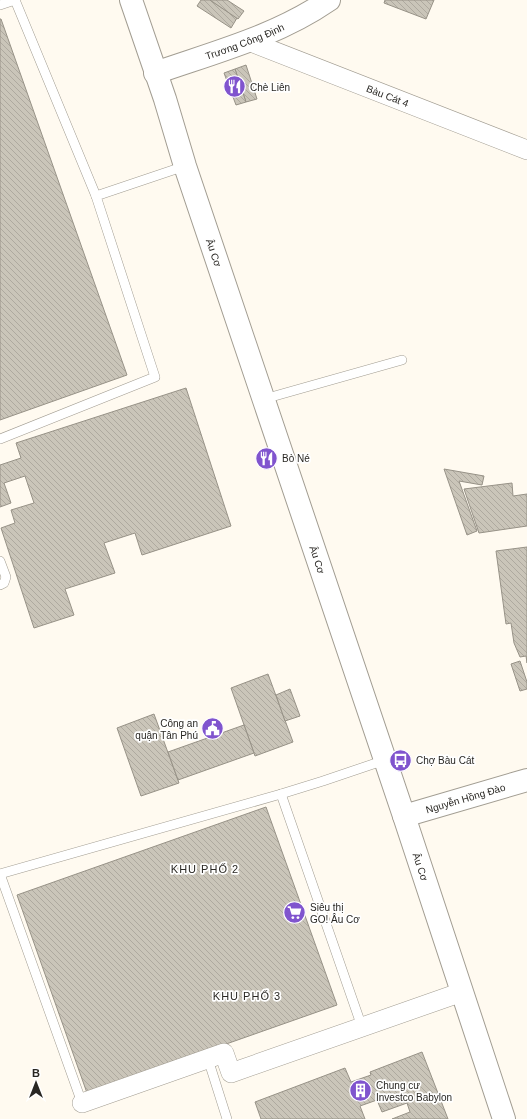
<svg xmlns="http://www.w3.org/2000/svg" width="527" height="1119" viewBox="0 0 527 1119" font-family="Helvetica,sans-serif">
	<defs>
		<pattern id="building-back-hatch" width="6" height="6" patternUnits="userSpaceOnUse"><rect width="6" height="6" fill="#cac5b9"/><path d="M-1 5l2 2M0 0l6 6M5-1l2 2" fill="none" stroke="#aea99f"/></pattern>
	</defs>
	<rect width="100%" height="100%" fill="#fffaf0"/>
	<g fill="url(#building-back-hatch)" stroke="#979287">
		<polygon points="201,0 210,0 237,18 231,28 197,6"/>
		<polygon points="210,0 227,0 244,11 238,19"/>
		<polygon points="385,0 434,0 426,19 384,3"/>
		<polygon points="0,19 1,19 127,375 0,420"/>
		<polygon points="246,65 257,99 246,102 235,69"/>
		<polygon points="235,69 246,102 236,105 224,73"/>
		<polygon points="186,388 231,526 142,555 135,533 104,543 115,573 65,589 74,615 34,628 1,528 15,523 11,510 34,503 25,476 4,483 11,503 0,507 0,465 21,458 16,443"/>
		<polygon points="444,469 484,476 482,485 459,481 477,531 467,535"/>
		<polygon points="512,483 513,496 527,494 527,526 479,533 464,489"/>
		<polygon points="527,547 527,663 526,656 520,657 514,643 511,623 506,624 496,551"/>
		<polygon points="520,661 527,682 527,689 520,691 511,664"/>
		<polygon points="268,674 293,742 255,756 231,688"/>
		<polygon points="290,689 300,716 285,721 276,695"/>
		<polygon points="154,714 179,783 141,796 117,728"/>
		<polygon points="244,725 254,753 178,780 168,752"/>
		<polygon points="266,807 337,1005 87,1093 17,895"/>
		<polygon points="422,1052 448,1119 392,1119 410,1112 407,1103 382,1112 377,1100 360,1106 365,1119 261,1119 255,1102 345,1068 351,1082 371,1075 370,1072"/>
	</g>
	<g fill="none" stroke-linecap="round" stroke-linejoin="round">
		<defs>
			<g id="lane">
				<polyline points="0,5 15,0 96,196"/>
				<polyline points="264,399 402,360"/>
				<polyline points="0,439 155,377 96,196 185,166"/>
				<polyline points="0,561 6,577 4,583 0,585"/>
				<polyline points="281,794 362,1027"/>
				<polyline points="208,1059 227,1119"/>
				<polyline points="82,1103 0,874 281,794 323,781 385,760"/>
			</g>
			<g id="street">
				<path id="s1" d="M 248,41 L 527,150"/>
				<polyline points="82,1103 224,1053 231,1073 462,992"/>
			</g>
			<g id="secondary">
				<path id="s2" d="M 131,0 L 165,99 L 185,166 L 404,816 L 504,1119"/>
				<path id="s3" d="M 155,73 C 215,52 277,36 329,0"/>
				<path id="s4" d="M 404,816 L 527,780"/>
			</g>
		</defs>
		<use href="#lane" stroke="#a29d92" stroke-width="10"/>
		<use href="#street" stroke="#a29d92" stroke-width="20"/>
		<use href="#secondary" stroke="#a29d92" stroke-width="24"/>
		<use href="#lane" stroke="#fff" stroke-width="9"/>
		<use href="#street" stroke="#fff" stroke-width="19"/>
		<use href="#secondary" stroke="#fff" stroke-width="22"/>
	</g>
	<defs>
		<symbol id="restaurant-disc" viewBox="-11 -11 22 22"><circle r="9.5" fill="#8054ce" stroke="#fff"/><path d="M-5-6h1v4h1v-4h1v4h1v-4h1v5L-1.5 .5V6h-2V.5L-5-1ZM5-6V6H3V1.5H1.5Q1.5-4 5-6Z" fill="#fff"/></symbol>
		<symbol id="civic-disc" viewBox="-11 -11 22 22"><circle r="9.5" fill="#8054ce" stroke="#fff"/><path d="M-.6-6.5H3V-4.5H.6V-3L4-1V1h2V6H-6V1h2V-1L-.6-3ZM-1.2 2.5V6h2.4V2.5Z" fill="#fff"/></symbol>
		<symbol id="bus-disc" viewBox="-11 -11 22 22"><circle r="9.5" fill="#8054ce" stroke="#fff"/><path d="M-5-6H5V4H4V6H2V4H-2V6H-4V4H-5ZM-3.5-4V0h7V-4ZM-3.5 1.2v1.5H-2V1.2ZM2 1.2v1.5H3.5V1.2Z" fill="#fff"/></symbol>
		<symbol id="supermarket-disc" viewBox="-11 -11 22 22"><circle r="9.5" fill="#8054ce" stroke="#fff"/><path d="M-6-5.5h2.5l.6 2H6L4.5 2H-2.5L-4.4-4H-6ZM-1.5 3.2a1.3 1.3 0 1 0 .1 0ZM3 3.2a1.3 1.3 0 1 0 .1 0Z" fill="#fff"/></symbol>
		<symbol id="building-disc" viewBox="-11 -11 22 22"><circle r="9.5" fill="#8054ce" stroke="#fff"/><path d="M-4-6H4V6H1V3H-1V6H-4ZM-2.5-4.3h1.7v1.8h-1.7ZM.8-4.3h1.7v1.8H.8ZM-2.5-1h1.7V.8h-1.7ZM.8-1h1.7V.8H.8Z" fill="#fff"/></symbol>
	</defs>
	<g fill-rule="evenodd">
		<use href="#restaurant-disc" x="222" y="74" width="25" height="25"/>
		<use href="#restaurant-disc" x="254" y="446" width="25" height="25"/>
		<use href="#civic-disc" x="200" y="716" width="25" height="25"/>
		<use href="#bus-disc" x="388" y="748" width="25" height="25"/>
		<use href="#supermarket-disc" x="282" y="900" width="25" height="25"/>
		<use href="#building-disc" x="348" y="1078" width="25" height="25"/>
	</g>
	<g text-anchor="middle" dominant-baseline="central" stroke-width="3.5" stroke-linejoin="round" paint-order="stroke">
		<g font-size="10" fill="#292723" stroke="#fff">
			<text stroke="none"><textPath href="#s3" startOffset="95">Trương Công Định</textPath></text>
			<text stroke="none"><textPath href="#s1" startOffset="150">Bàu Cát 4</textPath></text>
			<text stroke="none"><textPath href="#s2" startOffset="266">Âu Cơ</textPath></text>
			<text stroke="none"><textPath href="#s2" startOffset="590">Âu Cơ</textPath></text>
			<text stroke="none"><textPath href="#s4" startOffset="64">Nguyễn Hồng Đào</textPath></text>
			<text stroke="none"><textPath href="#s2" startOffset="914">Âu Cơ</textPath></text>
		</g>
		<g font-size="10" fill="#292723" stroke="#fff" text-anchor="start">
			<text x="250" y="87">Chè Liên</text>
			<text x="282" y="458">Bò Né</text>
			<text x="198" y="723" text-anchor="end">Công an<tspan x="198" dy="12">quận Tân Phú</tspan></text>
			<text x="416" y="760">Chợ Bàu Cát</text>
			<text x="310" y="907">Siêu thị<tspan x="310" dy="12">GO! Âu Cơ</tspan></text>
			<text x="376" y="1085">Chung cư<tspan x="376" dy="12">Investco Babylon</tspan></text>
		</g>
		<g font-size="11" letter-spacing="1" fill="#292723" stroke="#fff">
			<text x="205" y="869">KHU PHỐ 2</text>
			<text x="247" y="996">KHU PHỐ 3</text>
		</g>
	</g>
	<g transform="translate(36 1083)" stroke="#ffffff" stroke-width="3" paint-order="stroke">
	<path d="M0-3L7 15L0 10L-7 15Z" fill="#292723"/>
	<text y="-6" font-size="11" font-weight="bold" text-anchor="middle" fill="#292723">B</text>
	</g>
</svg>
